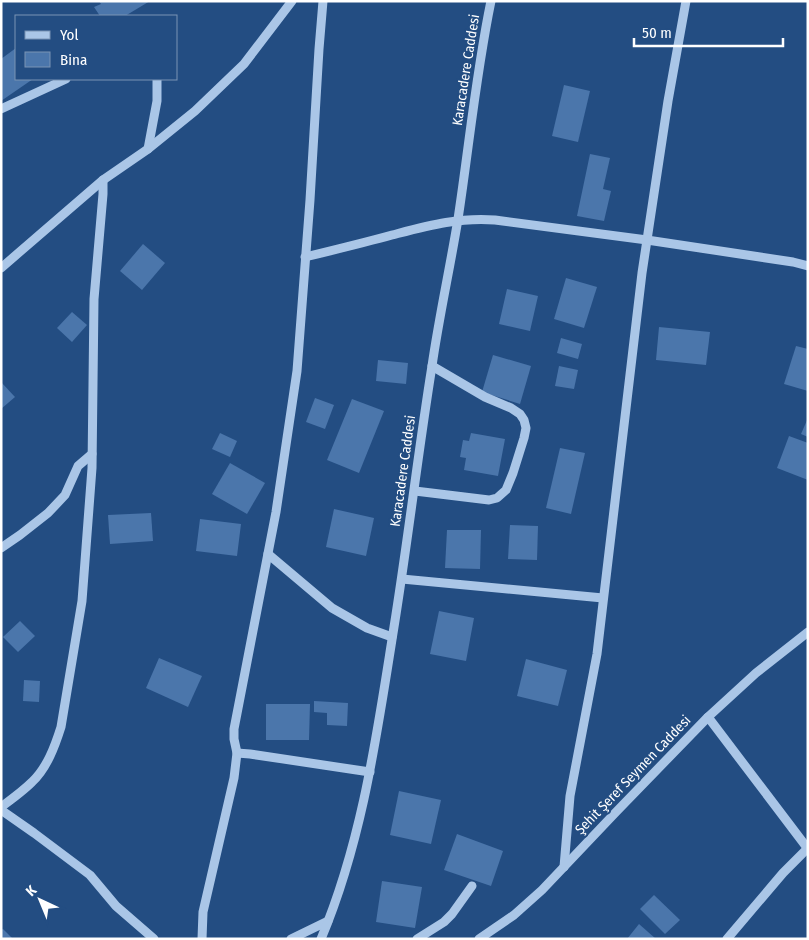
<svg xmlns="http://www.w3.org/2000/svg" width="809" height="940" viewBox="0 0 809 940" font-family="'Fira Sans Condensed',sans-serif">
	<rect width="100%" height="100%" fill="#234d82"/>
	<g fill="#4b76ab">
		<polygon points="99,1 150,1 125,16 100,16 94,7 101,4"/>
		<polygon points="16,48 16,79 33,79 1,101 1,59"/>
		<polygon points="564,85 590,91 578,142 552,136"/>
		<polygon points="590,154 610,158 603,189 611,191 604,221 577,216"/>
		<polygon points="143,244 165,263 142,290 120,271"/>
		<polygon points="566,278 597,287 584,328 554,319"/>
		<polygon points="507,289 538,296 530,331 499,324"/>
		<polygon points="72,312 87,325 72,342 57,328"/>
		<polygon points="659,327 710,332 706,365 656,360"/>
		<polygon points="561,338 582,344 578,359 557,353"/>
		<polygon points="796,346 808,349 808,391 784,384"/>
		<polygon points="493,355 531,366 520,404 482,392"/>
		<polygon points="378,360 408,363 406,384 376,381"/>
		<polygon points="559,366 578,370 574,389 555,386"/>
		<polygon points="1,382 15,397 1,409"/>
		<polygon points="315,398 334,405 325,429 306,422"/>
		<polygon points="352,399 384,411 359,473 327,460"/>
		<polygon points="808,418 808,437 801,434"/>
		<polygon points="220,433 237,441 230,457 212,449"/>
		<polygon points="471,433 505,439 498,476 464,470 466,458 460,457 463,440 469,441"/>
		<polygon points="789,436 808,443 808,480 777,468"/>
		<polygon points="560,448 585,453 571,514 546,508"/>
		<polygon points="230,463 265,483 247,514 212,494"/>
		<polygon points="334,509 374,518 366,556 326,547"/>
		<polygon points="151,513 153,541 110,544 108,515"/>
		<polygon points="200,519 241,524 237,556 196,551"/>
		<polygon points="510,525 538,526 537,560 508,559"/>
		<polygon points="447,530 481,530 480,569 445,568"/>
		<polygon points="439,611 474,618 466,661 430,654"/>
		<polygon points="20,621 35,636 18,652 3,637"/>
		<polygon points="159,658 202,676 188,707 146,688"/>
		<polygon points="526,659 567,670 558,706 517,696"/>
		<polygon points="24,680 40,681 39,702 23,701"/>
		<polygon points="314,701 348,703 347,726 327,725 327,713 314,712"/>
		<polygon points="266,704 310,704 309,740 266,740"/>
		<polygon points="399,791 441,800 431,844 390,835"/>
		<polygon points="457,834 503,851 491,886 444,870"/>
		<polygon points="382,881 422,887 415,928 376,922"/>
		<polygon points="654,895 680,920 665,934 640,909"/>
		<polygon points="639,924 656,939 627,939"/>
		<polygon points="3,929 13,939 1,939 1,930"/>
	</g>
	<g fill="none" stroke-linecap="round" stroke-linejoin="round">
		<g stroke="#aac6e7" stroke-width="9">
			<polyline points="1,109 66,79"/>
			<polyline points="148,149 157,101 157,79"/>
			<path d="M 305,257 C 334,250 363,243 392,235 C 427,226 459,217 495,220 L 647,240 L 793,262 L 808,266"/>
			<polyline points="1,268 103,180 148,149 195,111 244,64 292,1"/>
			<polyline points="415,491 489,500 497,498 506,490 513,473 524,438 526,428 524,420 520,414 511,408 485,397 432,366"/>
			<polyline points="1,548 20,535 48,513 65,495 78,466 92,454"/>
			<polyline points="268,554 332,608 367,628 392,637"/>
			<polyline points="402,579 603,598"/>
			<polyline points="708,717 808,849"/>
			<polyline points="237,753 250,754 370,772"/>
			<path d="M 1,807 C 12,799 23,791 32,782 C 47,768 55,746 61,727 L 82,601 L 92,468 L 94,299 L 103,194 L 103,180"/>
			<polyline points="1,810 34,833 90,875 116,906 154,939"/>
			<polyline points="564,867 570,796 597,654 642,273 668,101 686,1"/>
			<polyline points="202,939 203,912 234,778 237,753 234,739 234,729 276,512 297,371 310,200 319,49 323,1"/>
			<polyline points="291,939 328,921"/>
			<path d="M 321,939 C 363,839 377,733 394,627 C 408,540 418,453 432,366 C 439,317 450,268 458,219 C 469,147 476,73 491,1"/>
			<polyline points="417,939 444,922 452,914 472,886"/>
			<polyline points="479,939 514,915 542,890 616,812 708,717 756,673 808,632"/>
			<polyline points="727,939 783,873 807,849"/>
		</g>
	</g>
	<g text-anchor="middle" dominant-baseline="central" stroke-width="4" stroke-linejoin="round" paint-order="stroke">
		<g font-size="14" fill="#fff" stroke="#234d82">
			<text transform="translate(466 70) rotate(-81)">Karacadere Caddesi</text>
			<text transform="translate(403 471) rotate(-82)">Karacadere Caddesi</text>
			<text transform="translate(633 775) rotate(-46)">Şehit Şeref Seymen Caddesi</text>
		</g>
	</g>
	<rect width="809" height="940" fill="none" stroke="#ffffff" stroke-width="5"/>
	<rect x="15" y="15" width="162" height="65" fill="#234d82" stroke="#7b94b4"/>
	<rect x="25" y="31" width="25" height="8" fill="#aac6e7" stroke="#7b94b4"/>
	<text x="60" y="40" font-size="15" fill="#ffffff">Yol</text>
	<rect x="25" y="52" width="25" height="15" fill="#4b76ab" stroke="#7b94b4"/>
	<text x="60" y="65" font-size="15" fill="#ffffff">Bina</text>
	<g transform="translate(40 900) rotate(316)" stroke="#234d82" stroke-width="4" paint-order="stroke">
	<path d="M0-4L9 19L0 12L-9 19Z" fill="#ffffff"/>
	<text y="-8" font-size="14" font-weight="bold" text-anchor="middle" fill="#ffffff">K</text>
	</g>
	<path d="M634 38v8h149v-8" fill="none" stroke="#ffffff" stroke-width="2.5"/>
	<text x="642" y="38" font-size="15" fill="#ffffff" stroke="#234d82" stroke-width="4" paint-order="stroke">50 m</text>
</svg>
